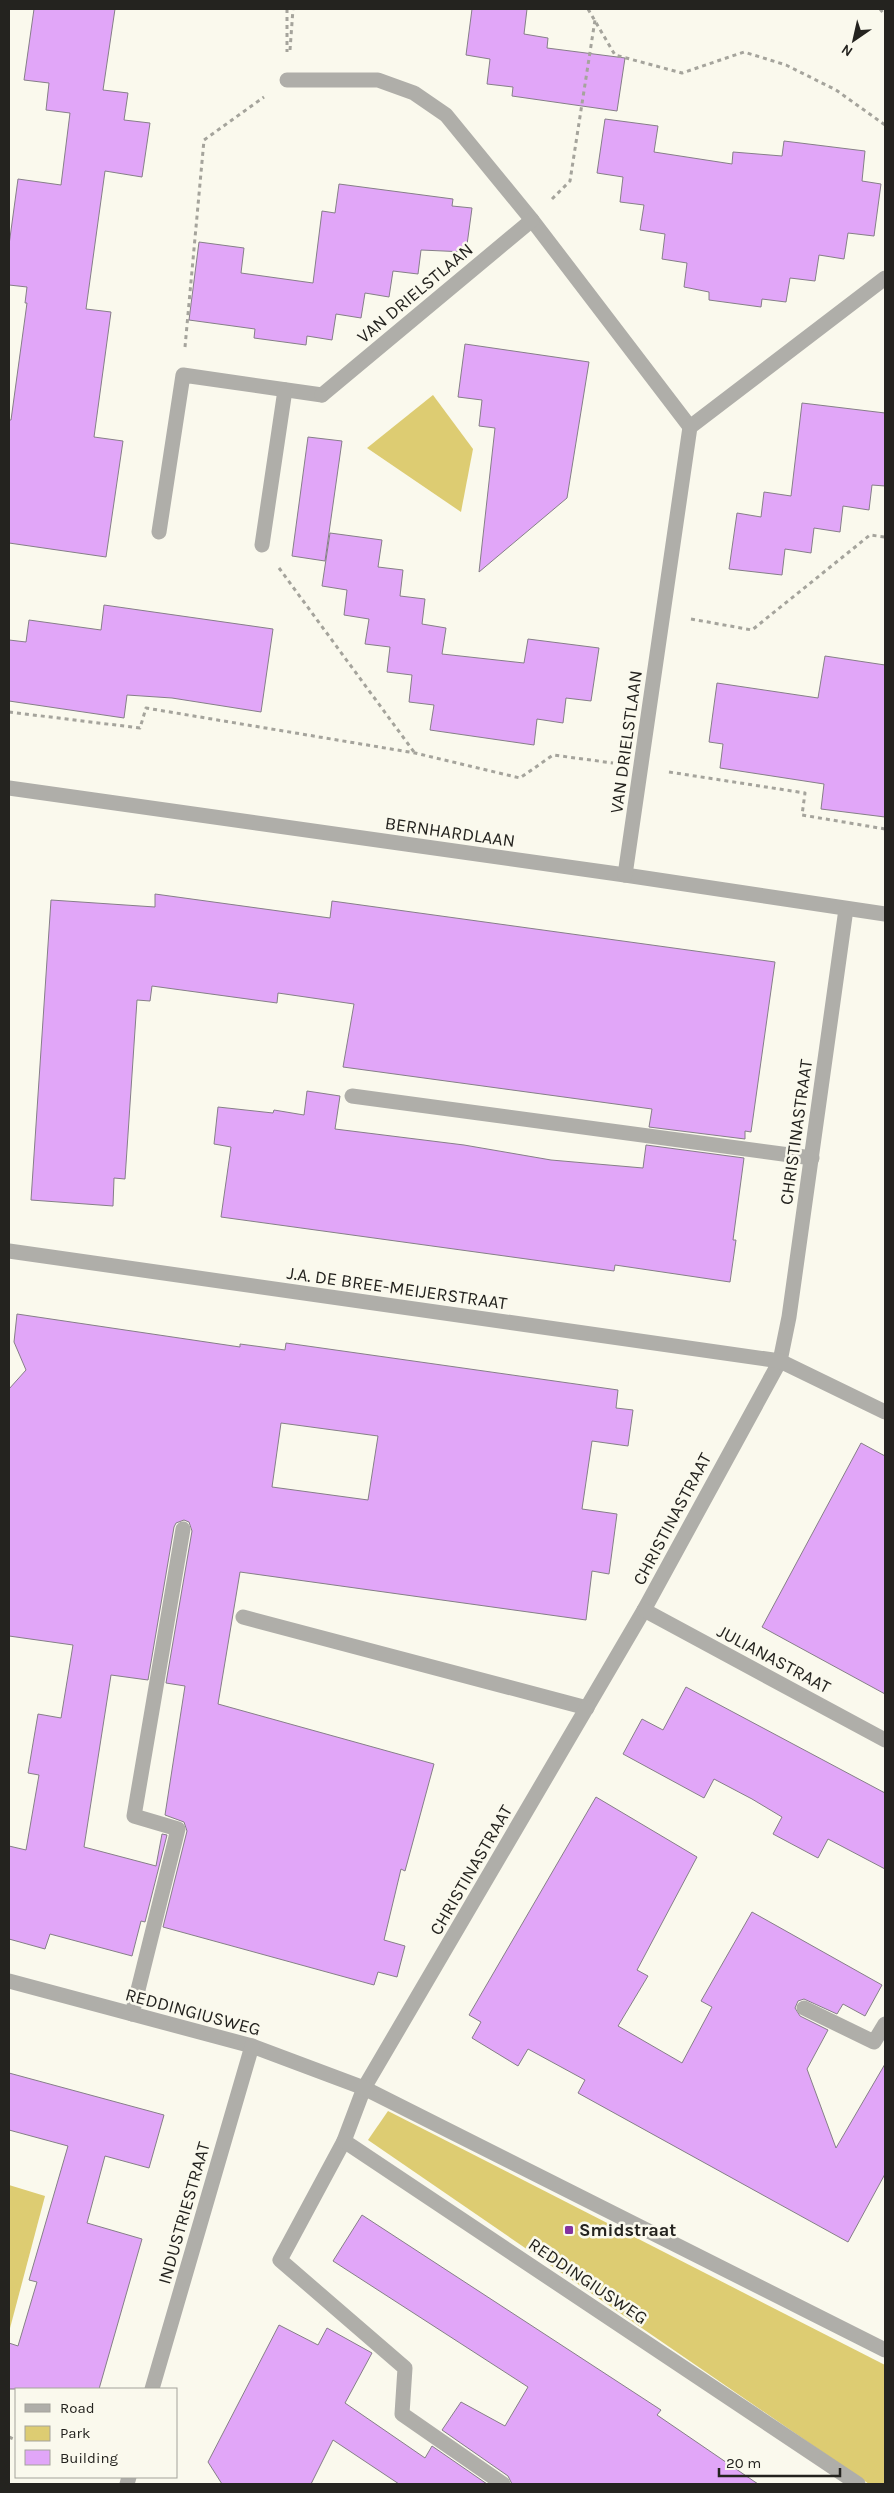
<svg xmlns="http://www.w3.org/2000/svg" width="894" height="2493" viewBox="0 0 894 2493" font-family="Karla,sans-serif">
	<rect width="100%" height="100%" fill="#faf9ed"/>
	<g fill="#ddcc72">
		<polygon points="433,395 473,449 461,512 367,448"/>
		<polygon points="388,2111 885,2365 885,2484 869,2484 368,2140"/>
		<polygon points="9,2185 45,2196 9,2332"/>
	</g>
	<g fill="#e1a6f8" stroke="#867f88" fill-rule="evenodd">
		<polygon points="34,9 115,9 103,90 128,93 124,120 150,123 142,177 105,171 86,309 111,312 94,437 123,441 106,557 9,543 9,420 11,420 27,303 25,303 27,287 9,285 9,245 18,179 61,185 70,113 46,110 49,83 24,80"/>
		<polygon points="472,9 527,9 524,34 548,38 547,48 625,58 617,111 512,96 513,87 487,84 490,59 466,55"/>
		<polygon points="605,119 658,126 654,152 732,164 733,152 782,156 784,141 865,151 862,181 881,184 874,236 848,233 844,259 819,255 815,281 790,278 786,302 762,299 761,307 709,300 709,292 684,287 687,263 662,259 665,234 640,230 644,205 620,202 623,177 597,173"/>
		<polygon points="339,184 453,199 452,206 472,208 466,252 421,250 418,274 393,271 389,297 365,293 361,318 336,314 332,340 307,336 306,345 254,338 255,329 189,320 199,242 244,248 241,273 313,283 322,211 335,213"/>
		<polygon points="465,344 589,362 567,498 479,572 495,428 479,426 482,400 458,397"/>
		<polygon points="802,403 885,413 885,486 872,485 869,510 843,506 840,532 814,528 811,553 785,549 782,575 729,569 737,513 761,517 764,492 791,496"/>
		<polygon points="308,437 342,441 325,561 292,556"/>
		<polygon points="330,533 382,540 378,567 403,570 400,596 425,599 422,624 446,628 442,654 524,663 528,639 599,648 591,701 566,698 563,723 537,719 534,745 430,730 434,705 409,702 412,675 387,672 390,647 365,644 369,619 344,615 347,590 322,586"/>
		<polygon points="104,605 273,629 261,712 172,698 127,695 124,718 9,701 9,640 26,642 29,620 101,630"/>
		<polygon points="825,656 885,665 885,817 821,809 824,784 720,768 723,744 709,742 717,683 818,698"/>
		<polygon points="155,894 330,918 332,901 775,962 751,1132 745,1131 745,1139 649,1127 652,1109 343,1067 354,1004 278,993 277,1003 152,986 150,1001 137,1000 125,1179 114,1178 113,1206 31,1200 51,900 155,907"/>
		<polygon points="307,1091 340,1096 335,1129 464,1145 551,1160 643,1168 646,1145 744,1158 733,1240 736,1240 730,1282 615,1265 614,1271 221,1217 231,1147 214,1144 218,1107 273,1113 274,1110 304,1115"/>
		<path d="M 17,1314 L 240,1347 L 240,1344 L 285,1350 L 286,1343 L 618,1390 L 616,1408 L 633,1410 L 628,1446 L 592,1441 L 582,1509 L 617,1514 L 609,1574 L 592,1571 L 586,1620 L 240,1572 L 218,1704 L 434,1764 L 405,1871 L 401,1869 L 384,1940 L 405,1946 L 397,1977 L 378,1972 L 374,1985 L 163,1927 L 187,1831 L 184,1822 L 165,1815 L 185,1686 L 166,1683 L 192,1531 L 189,1522 L 184,1520 L 176,1523 L 174,1527 L 148,1680 L 111,1675 L 84,1847 L 156,1866 L 162,1834 L 167,1835 L 145,1922 L 141,1921 L 132,1956 L 50,1934 L 45,1949 L 9,1939 L 9,1846 L 26,1850 L 39,1775 L 28,1773 L 38,1714 L 61,1718 L 73,1645 L 9,1636 L 9,1389 L 26,1370 L 14,1342 ZM 281,1423 L 378,1436 L 368,1500 L 272,1487 Z"/>
		<polygon points="861,1443 885,1456 885,1694 762,1627"/>
		<polygon points="686,1687 885,1793 885,1869 828,1839 818,1858 773,1834 782,1817 752,1799 714,1779 704,1798 623,1754 642,1719 663,1730"/>
		<polygon points="596,1797 697,1857 637,1970 648,1976 618,2026 682,2063 712,2007 701,2001 752,1912 882,1985 865,2016 843,2004 837,2014 804,1999 798,2001 795,2008 800,2016 828,2030 807,2069 836,2148 885,2064 885,2174 848,2242 578,2093 585,2080 528,2049 518,2066 472,2038 481,2022 469,2015"/>
		<polygon points="9,2073 164,2115 149,2168 105,2156 87,2223 142,2239 99,2389 9,2389 9,2343 18,2346 37,2282 29,2280 68,2146 9,2130"/>
		<polygon points="362,2215 661,2410 657,2415 758,2484 512,2484 508,2476 442,2430 461,2402 505,2426 528,2387 333,2261"/>
		<polygon points="279,2325 318,2345 327,2328 372,2353 345,2403 425,2458 432,2446 487,2484 399,2484 333,2440 311,2484 222,2484 208,2462"/>
	</g>
	<g fill="none" stroke-linecap="round" stroke-linejoin="round">
		<g stroke="#a5a49c" stroke-width="3" stroke-dasharray="4 4" stroke-linecap="butt">
			<polyline points="287,9 287,52"/>
			<polyline points="588,9 615,55 682,73 744,52 786,65 836,90 885,125"/>
			<polyline points="880,9 885,15"/>
			<polyline points="290,50 293,9"/>
			<polyline points="552,199 570,181 595,20"/>
			<polyline points="185,347 204,140 264,97"/>
			<polyline points="279,568 414,752"/>
			<polyline points="691,619 752,630 870,535 885,537"/>
			<polyline points="9,712 140,728 146,708 415,753 520,778 553,755 613,763"/>
			<polyline points="669,772 805,793 802,815 885,829"/>
			<polyline points="9,2437 16,2440"/>
		</g>
		<g stroke="#afaea9" stroke-width="15">
			<polyline points="159,532 183,375 322,395"/>
			<polyline points="262,545 285,390"/>
			<polyline points="352,1096 812,1158"/>
			<polyline points="243,1617 587,1708"/>
			<polyline points="804,2008 874,2042 885,2024"/>
			<polyline points="132,2014 178,1829 134,1816 183,1529"/>
			<polyline points="344,2141 280,2260 405,2368 402,2414 503,2484"/>
		</g>
		<g stroke="#afaea9" stroke-width="15">
			<polyline points="287,80 378,80 414,93 446,115 532,220 690,427"/>
			<polyline points="322,395 532,220"/>
			<polyline points="9,788 625,875 885,914"/>
			<polyline points="625,875 690,427 885,278"/>
			<polyline points="846,909 789,1317 780,1361 644,1610 364,2088 344,2141 858,2484"/>
			<polyline points="9,1251 780,1361 885,1412"/>
			<polyline points="644,1610 885,1740"/>
			<polyline points="9,1981 252,2046 364,2088 885,2350"/>
			<polyline points="152,2389 252,2046"/>
			<polyline points="127,2484 129,2477"/>
		</g>
	</g>
	<rect fill="#8331a0" stroke="#faf9ed" stroke-width="2" x="564" y="2225" width="10" height="10" rx="2.5"/>
	<g text-anchor="middle" dominant-baseline="central" stroke-width="5" stroke-linejoin="round" paint-order="stroke">
		<g font-size="18" fill="#24231f" stroke="#faf9ed">
			<text transform="translate(415 293) rotate(-40)">VAN DRIELSTLAAN</text>
			<text transform="translate(626 742) rotate(-82)">VAN DRIELSTLAAN</text>
			<text transform="translate(450 832) rotate(8)">BERNHARDLAAN</text>
			<text transform="translate(796 1132) rotate(-82)">CHRISTINASTRAAT</text>
			<text transform="translate(397 1288) rotate(8)">J.A. DE BREE-MEIJERSTRAAT</text>
			<text transform="translate(672 1519) rotate(-62)">CHRISTINASTRAAT</text>
			<text transform="translate(774 1659) rotate(28)">JULIANASTRAAT</text>
			<text transform="translate(471 1870) rotate(-60)">CHRISTINASTRAAT</text>
			<text transform="translate(193 2012) rotate(15)">REDDINGIUSWEG</text>
			<text transform="translate(184 2213) rotate(-74)">INDUSTRIESTRAAT</text>
			<text transform="translate(588 2281) rotate(34)">REDDINGIUSWEG</text>
		</g>
		<g font-size="18" font-weight="bold" fill="#24231f" stroke="#faf9ed" text-anchor="start">
			<text x="579" y="2230">Smidstraat</text>
		</g>
	</g>
	<rect width="894" height="2493" fill="none" stroke="#24231f" stroke-width="20"/>
	<rect x="15" y="2388" width="162" height="90" fill="#faf9ed" stroke="#a4a39b"/>
	<rect x="25" y="2404" width="25" height="8" fill="#afaea9" stroke="#a4a39b"/>
	<text x="60" y="2413" font-size="15" fill="#24231f">Road</text>
	<rect x="25" y="2426" width="25" height="15" fill="#ddcc72" stroke="#a4a39b"/>
	<text x="60" y="2438" font-size="15" fill="#24231f">Park</text>
	<rect x="25" y="2450" width="25" height="15" fill="#e1a6f8" stroke="#a4a39b"/>
	<text x="60" y="2463" font-size="15" fill="#24231f">Building</text>
	<g transform="translate(854 40) rotate(214)" stroke="#faf9ed" stroke-width="4" paint-order="stroke">
	<path d="M0-4L9 19L0 12L-9 19Z" fill="#24231f"/>
	<text y="-8" font-size="14" font-weight="bold" text-anchor="middle" fill="#24231f">N</text>
	</g>
	<path d="M719 2468v8h121v-8" fill="none" stroke="#24231f" stroke-width="2.5"/>
	<text x="726" y="2468" font-size="15" fill="#24231f" stroke="#faf9ed" stroke-width="4" paint-order="stroke">20 m</text>
</svg>
